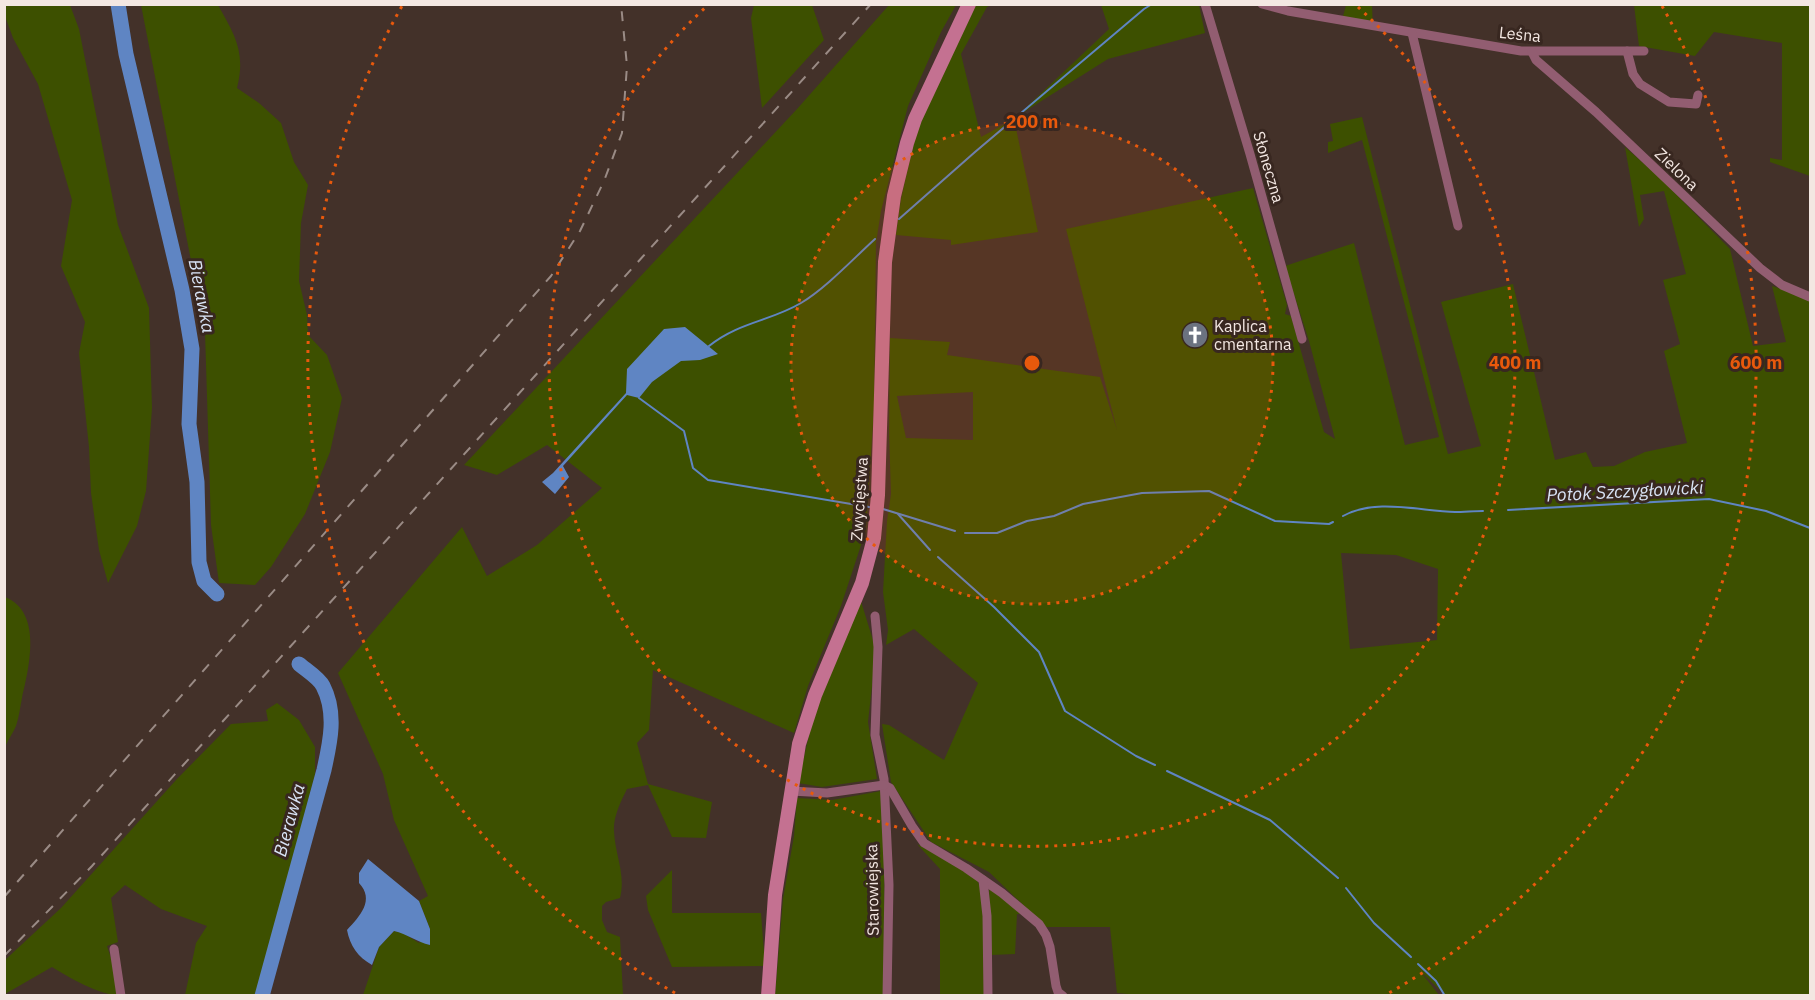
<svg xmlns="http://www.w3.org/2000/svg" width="1815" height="1000" viewBox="0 0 1815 1000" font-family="'IBM Plex Sans',sans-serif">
	<rect width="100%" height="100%" fill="#433129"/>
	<g fill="#3d5000" fill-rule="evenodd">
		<polygon points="5,4 70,5 79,29 118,225 149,308 152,408 146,491 137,526 108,583 99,550 91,493 89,447 79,353 85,322 61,266 72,200 38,84 13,38 5,16"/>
		<path d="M 141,5 L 218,5 C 235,35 246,53 237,88 L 259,103 L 281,123 L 294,162 L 308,185 L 301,223 L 299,281 L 307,315 L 308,335 L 327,355 L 342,398 L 330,452 L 305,514 L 271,567 L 255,585 L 219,583 L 211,525 L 205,332 Z"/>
		<polygon points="754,5 812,5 824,40 762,108 751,18"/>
		<path d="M 889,5 L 956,5 L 941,32 L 908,106 L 881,211 L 876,243 L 874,408 L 866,530 L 841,606 L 808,686 L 794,733 L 653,670 L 649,730 L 637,743 L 648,784 L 712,802 L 706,838 L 672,837 L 648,785 L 627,789 C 621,801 613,817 614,831 C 615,855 626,874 620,898 L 606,902 L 602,906 L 602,920 L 607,932 L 620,937 L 623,995 L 363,995 L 379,947 L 394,931 L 403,933 L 419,943 L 430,929 L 419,901 L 428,896 L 394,820 L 383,774 L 338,673 L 462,527 L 487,576 L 537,545 L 602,488 L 547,445 L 497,475 L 464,465 L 797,109 Z"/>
		<polygon points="976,5 991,5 987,7 961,54 981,137 1014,119 1038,232 951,245 951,240 896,235 901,199 918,125"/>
		<polygon points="1101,5 1199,5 1205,33 1108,59 1016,117 1109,29"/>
		<polygon points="1346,5 1372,5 1373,29 1341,24"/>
		<polygon points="1634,5 1810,5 1810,176 1770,162 1770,158 1782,160 1782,43 1714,32 1695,56 1639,46"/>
		<path d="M 1362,117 L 1448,454 L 1481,446 L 1441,302 L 1513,284 L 1555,460 L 1586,452 L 1593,467 L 1614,466 L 1645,452 L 1687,443 L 1664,351 L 1680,344 L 1663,280 L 1686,274 L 1664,191 L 1640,195 L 1644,219 L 1639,227 L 1625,147 L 1659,177 L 1730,249 L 1753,346 L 1786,342 L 1772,286 L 1810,298 L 1810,995 L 1445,995 L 1420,971 L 1439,995 L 1149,996 L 1117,993 L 1110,927 L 1046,927 L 989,872 L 931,842 L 891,782 L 882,724 L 889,725 L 944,760 L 978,683 L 914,629 L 886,645 L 888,630 L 883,592 L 887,521 L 891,494 L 889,433 L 890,338 L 950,342 L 947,355 L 1100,377 L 1117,430 L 1066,229 L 1253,188 L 1287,305 L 1285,314 L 1291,316 L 1324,432 L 1335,439 L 1309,341 L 1285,266 L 1354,243 L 1405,445 L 1439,437 L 1362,140 L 1328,153 L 1328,142 L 1333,141 L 1330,124 ZM 973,392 L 973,440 L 906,438 L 897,396 ZM 1341,553 L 1396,555 L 1438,569 L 1437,640 L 1350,649 Z"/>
		<path d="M 5,597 C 43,612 29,668 22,698 C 20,708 19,717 16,726 C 13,733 8,740 5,747 Z"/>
		<polygon points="860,598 876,650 868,722 877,779 822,787 798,783 819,692"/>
		<path d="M 277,703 L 299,720 L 315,747 L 315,774 L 257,995 L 185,995 L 196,943 L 207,926 L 161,909 L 125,885 L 111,898 L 118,942 L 107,946 L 112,961 L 118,995 C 99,995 68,977 52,967 L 5,994 L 5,960 L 61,908 L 176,780 L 231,724 L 268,721 L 266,710 Z"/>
		<polygon points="881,791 884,832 885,995 775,996 783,899 794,836 797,798 832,800"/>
		<path d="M 917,844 C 930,851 971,870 977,880 C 988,899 985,970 985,995 L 940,995 L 940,869 Z"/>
		<polygon points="672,870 672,913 761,913 765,966 672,967 648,910 646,896"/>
		<polygon points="989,887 1022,914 1017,914 1015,954 991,955"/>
	</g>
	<g fill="#5f85c3">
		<polygon points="685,327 718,354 700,360 681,361 652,382 639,398 627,395 563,466 569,477 555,494 542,482 553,473 626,393 627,369 664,329"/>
		<path d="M 368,859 L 419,901 L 430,929 L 430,945 C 417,942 407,934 394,931 L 379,947 L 372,965 C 358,957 350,946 347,930 C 360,916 375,900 359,883 L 359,873 Z"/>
	</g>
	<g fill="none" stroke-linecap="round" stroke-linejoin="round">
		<g stroke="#5f85c3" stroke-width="2">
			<polyline points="899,219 975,152 1144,9 1152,4"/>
			<path d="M 709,346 C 739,322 771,321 801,303 C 826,288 853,259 875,239"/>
			<polyline points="639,398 684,431 693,468 708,480 869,507"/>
			<polyline points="883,509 955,531"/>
			<polyline points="1508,510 1709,499 1766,511 1810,528"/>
			<polyline points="898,514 930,550"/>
			<path d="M 1343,516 C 1375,498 1420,511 1455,512 C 1464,512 1474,511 1483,511"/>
			<polyline points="965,533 997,533 1027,521 1054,516 1083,504 1142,493 1209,491 1275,521 1329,524 1333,522"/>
			<polyline points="938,557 994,607 1039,652 1065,711 1136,756 1155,765"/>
			<polyline points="1167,771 1270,820 1338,878"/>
			<polyline points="1346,888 1374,923 1411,957"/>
			<polyline points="1418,964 1436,981 1445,996"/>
		</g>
		<g stroke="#5f85c3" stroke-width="15">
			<polyline points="118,4 126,54 182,290 192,349 189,424 197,482 199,562 204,581 217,594"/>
			<path d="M 262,996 L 324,770 C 330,743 337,713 323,686 C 319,678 306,670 299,664"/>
		</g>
		<g stroke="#925d71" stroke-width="9">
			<polyline points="1205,4 1250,154 1302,339"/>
			<polyline points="1262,4 1288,11 1521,51 1644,51"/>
			<polyline points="1412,33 1458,226"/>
			<polyline points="1627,51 1633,74 1640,84 1669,102 1696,104 1698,95"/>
			<polyline points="1532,52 1536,60 1596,112 1760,268 1782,285 1810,297"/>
			<polyline points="875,616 878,647 875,735 884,779 889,885 887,996"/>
			<polyline points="884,785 890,788 912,826 924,843 966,868 1002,893 1039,924 1046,935 1050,947 1056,986 1058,992 1063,996"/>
			<polyline points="791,791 827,793 884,785"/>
			<polyline points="983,880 987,916 988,996"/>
			<polyline points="114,949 121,996"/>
		</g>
		<polyline stroke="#c47191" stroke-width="14" points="768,996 775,895 799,744 815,695 862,583 874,538 878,495 885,262 894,196 907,143 915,119 969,4"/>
		<g stroke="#9a8b85" stroke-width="2" stroke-dasharray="10 10" stroke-linecap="butt">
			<polyline points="4,897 551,276 580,231 604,181 622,133 627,66 621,4"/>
			<polyline points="4,956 92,866 871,4"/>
		</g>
	</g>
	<circle cx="1032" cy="363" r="241" fill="#e8590c" fill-opacity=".12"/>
	<g fill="none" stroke="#e8590c" stroke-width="3" stroke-dasharray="3 6">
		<circle cx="1032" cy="363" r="241"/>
		<path d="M1358 7A483 483 0 1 1 706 7"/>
		<path d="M675 993A724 724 0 0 1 402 6M1662 6A724 724 0 0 1 1389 993"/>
	</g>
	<defs>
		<symbol id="church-disc" viewBox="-11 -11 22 22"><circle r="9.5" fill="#6b7280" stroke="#382720"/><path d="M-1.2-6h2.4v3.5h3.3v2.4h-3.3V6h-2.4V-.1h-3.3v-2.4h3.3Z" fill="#fff"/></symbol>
	</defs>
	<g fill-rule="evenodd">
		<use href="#church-disc" x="1180" y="320" width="30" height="30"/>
	</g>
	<g text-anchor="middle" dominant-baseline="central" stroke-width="6" stroke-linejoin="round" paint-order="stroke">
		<g font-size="16" fill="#f3e7e2" stroke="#382720">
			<text transform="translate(1520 34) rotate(6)">Leśna</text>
			<text transform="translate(1269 167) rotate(74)">Słoneczna</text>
			<text transform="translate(1677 169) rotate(44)">Zielona</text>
			<text transform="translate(859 499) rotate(-86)">Zwycięstwa</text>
			<text transform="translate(872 890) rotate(-91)">Starowiejska</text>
		</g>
		<g font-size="16" fill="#f3e7e2" stroke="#382720" text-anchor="start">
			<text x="1214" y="326">Kaplica<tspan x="1214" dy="18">cmentarna</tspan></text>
		</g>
		<g font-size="18" font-style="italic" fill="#d9e4f6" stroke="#382720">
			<text transform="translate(202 296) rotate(79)">Bierawka</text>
			<text transform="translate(1625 491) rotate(-3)">Potok Szczygłowicki</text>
			<text transform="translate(289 820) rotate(-75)">Bierawka</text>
		</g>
	</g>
	<circle cx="1032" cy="363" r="9" fill="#e8590c" stroke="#382720" stroke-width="3"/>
	<g font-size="18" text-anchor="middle" font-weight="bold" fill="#e8590c" stroke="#382720" stroke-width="6" stroke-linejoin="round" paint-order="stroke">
		<text x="1032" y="128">200 m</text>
		<text x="1515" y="369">400 m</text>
		<text x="1756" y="369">600 m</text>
	</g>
	<rect width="1815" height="1000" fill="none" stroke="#f3e7e2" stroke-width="12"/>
</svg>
